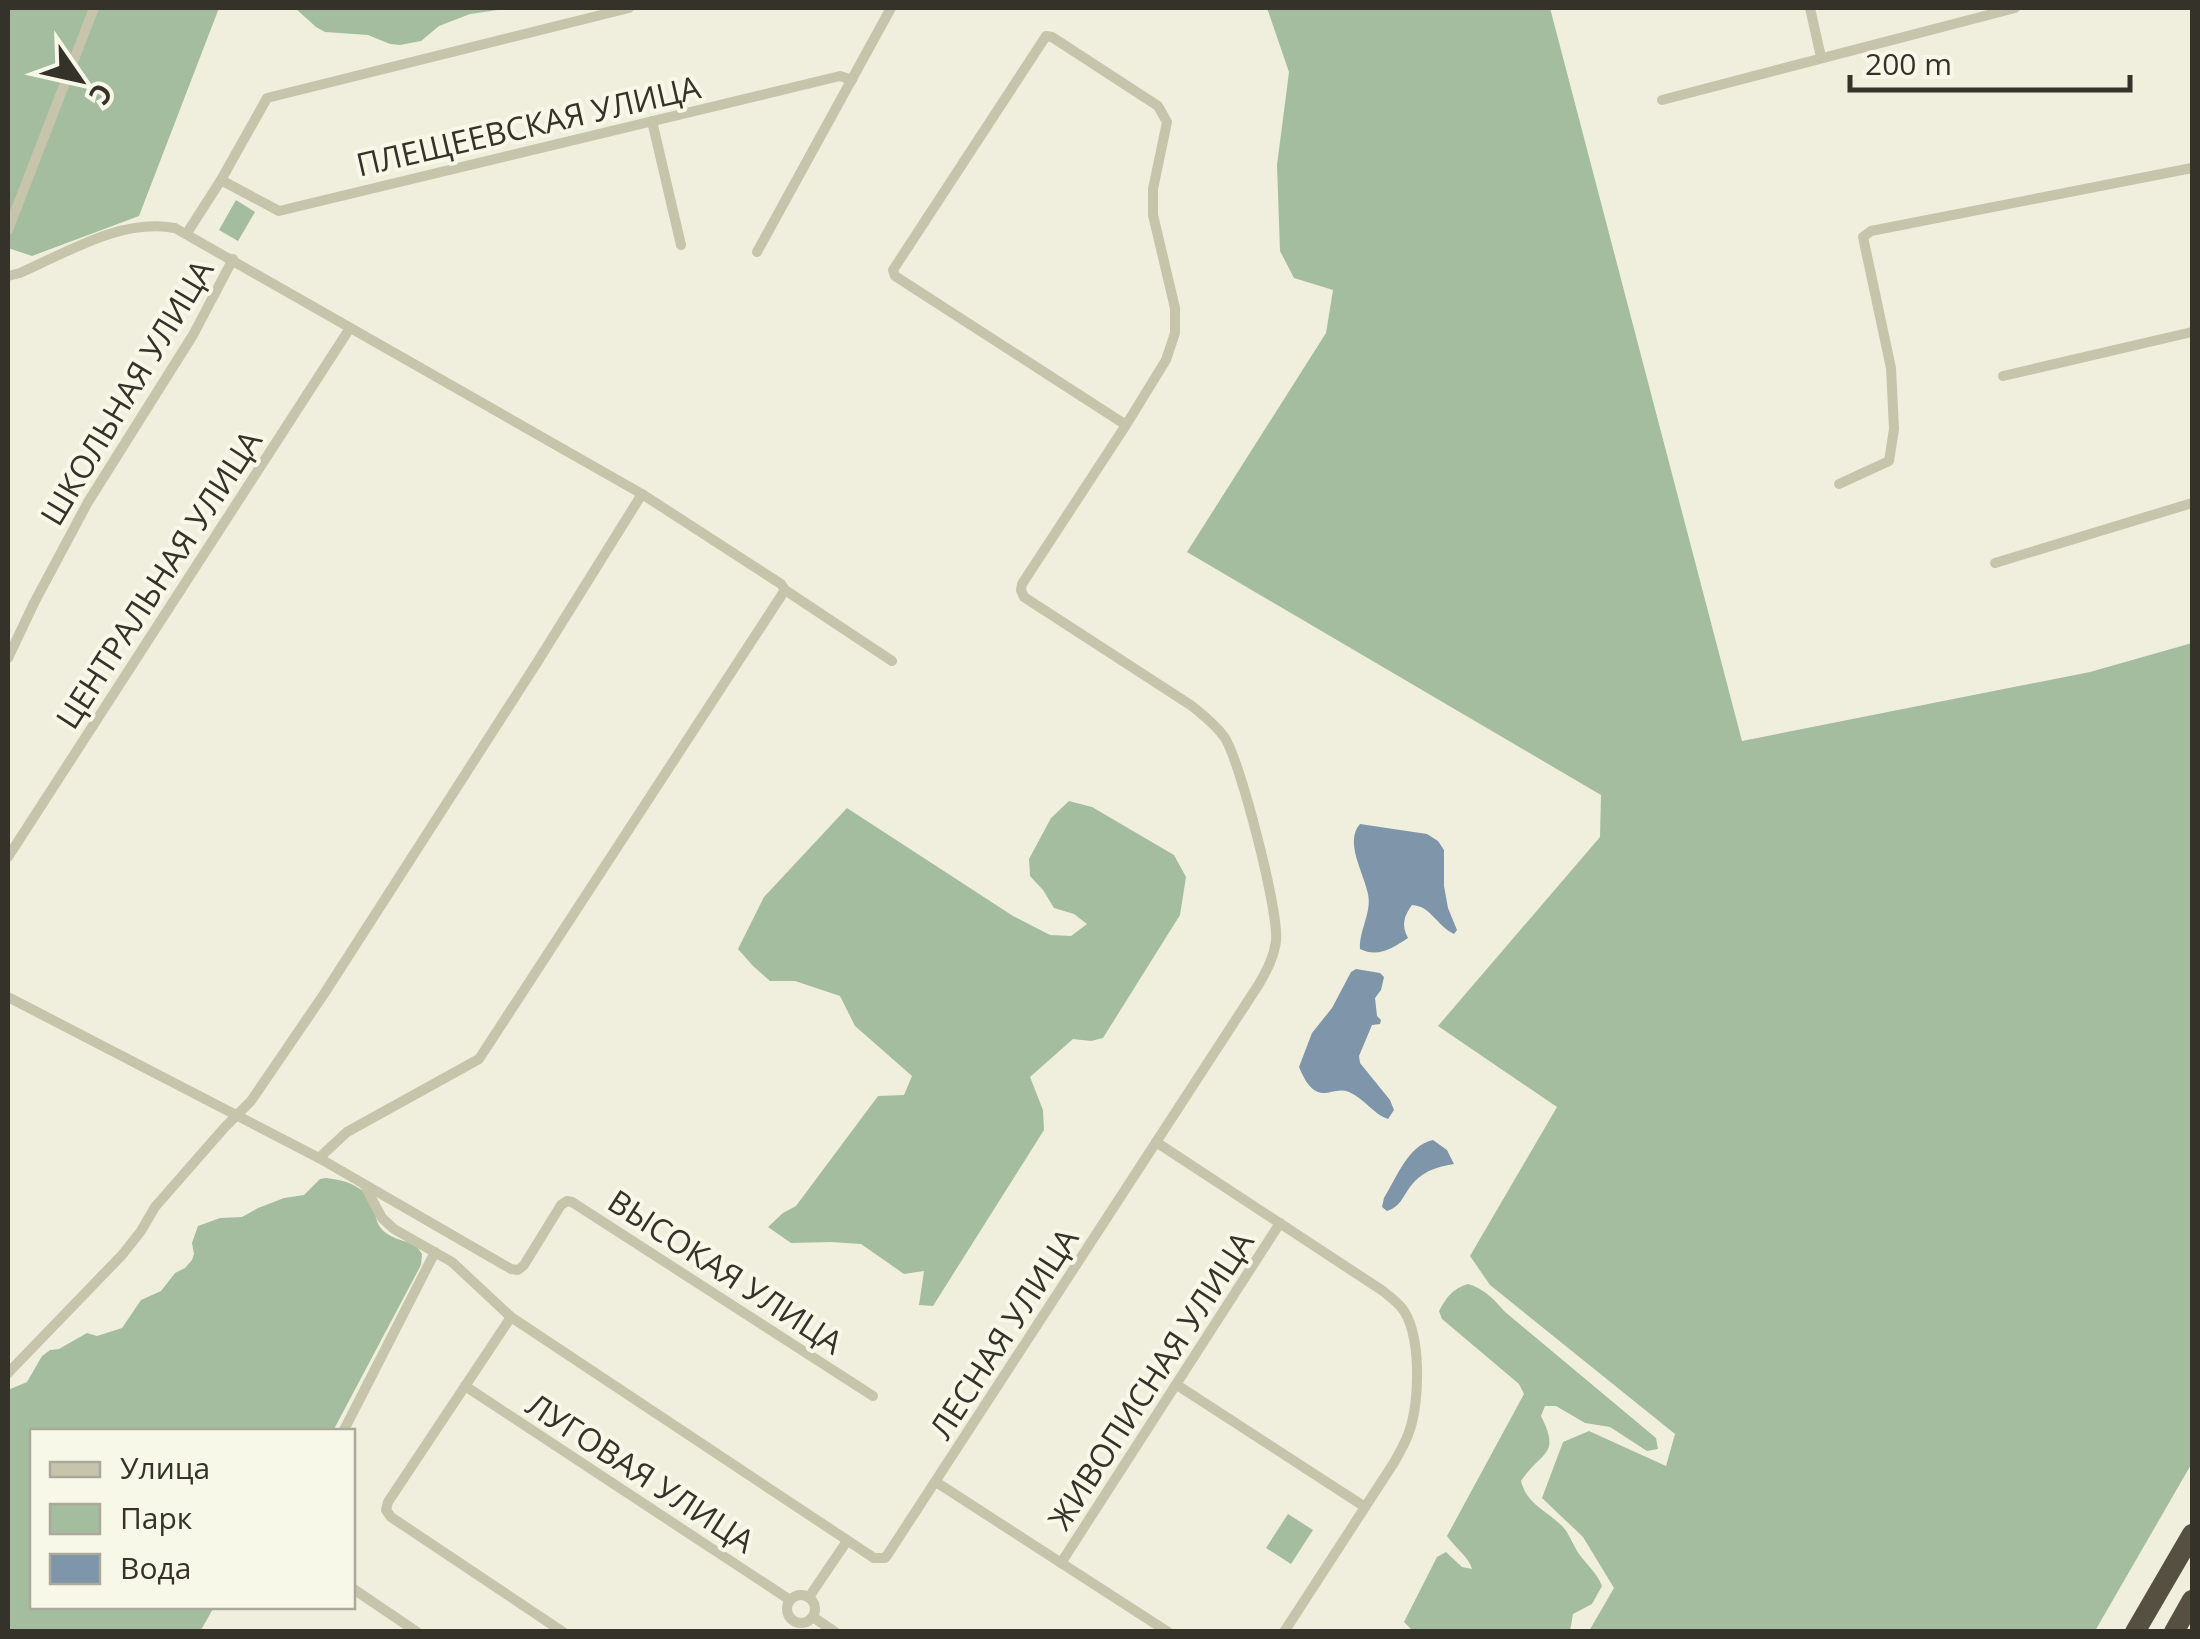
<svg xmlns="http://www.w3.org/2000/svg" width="2200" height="1639" viewBox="0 0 2200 1639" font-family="'Open Sans',sans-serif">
	<rect width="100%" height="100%" fill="#f0efdd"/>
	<g fill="#a5bd9f">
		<polygon points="8,8 219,8 139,216 32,256 8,248"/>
		<polygon points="295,8 512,8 470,14 439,26 421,41 400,45 390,44 368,35 325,32 316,27"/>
		<polygon points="1267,8 1550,8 1742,741 2090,672 2192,643 2192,1463 2095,1631 1589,1631 1614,1588 1583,1537 1542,1498 1563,1442 1589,1431 1666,1466 1675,1434 1490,1285 1470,1256 1557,1107 1438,1026 1600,837 1601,795 1187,552 1326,333 1333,290 1294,278 1280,251 1277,165 1289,72"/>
		<polygon points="236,200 255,212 238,241 219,230"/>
		<polygon points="1069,801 1092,807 1174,855 1186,877 1180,915 1103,1038 1091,1041 1073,1039 1030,1077 1043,1110 1044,1130 933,1306 919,1305 924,1271 904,1274 861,1244 831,1242 791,1243 768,1227 783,1213 796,1206 878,1096 904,1095 912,1076 855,1026 840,996 795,981 770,981 753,966 738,949 764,897 847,808 1013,916 1050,935 1071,936 1087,924 1074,914 1054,908 1043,890 1030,876 1029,859 1051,818"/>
		<path d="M 326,1178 C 344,1180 364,1185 372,1204 C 376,1211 375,1220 380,1227 C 387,1237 403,1241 415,1244 L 422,1254 L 421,1265 L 333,1431 L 32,1432 L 32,1606 L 214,1607 L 201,1630 L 202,1631 L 8,1632 L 8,1390 L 27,1382 L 42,1356 L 50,1350 L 59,1349 L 87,1333 L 97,1336 L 122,1328 L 141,1300 L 161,1291 L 175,1273 L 185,1268 L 192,1260 L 194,1254 L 192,1243 L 198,1226 L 220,1218 L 242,1217 L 258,1208 L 284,1198 L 304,1195 L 320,1179 Z"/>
		<path d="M 1468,1284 C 1483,1288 1494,1299 1504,1311 L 1656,1438 L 1658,1449 L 1647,1451 L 1610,1427 L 1585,1423 L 1556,1406 L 1545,1406 L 1541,1416 C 1561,1456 1542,1450 1521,1481 C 1527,1505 1547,1510 1563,1527 C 1570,1535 1573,1545 1579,1554 C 1587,1565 1597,1573 1602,1586 L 1592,1604 L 1573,1614 L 1570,1631 L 1411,1631 L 1411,1629 L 1404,1622 L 1437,1557 L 1446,1552 L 1462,1567 L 1472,1569 C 1469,1557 1455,1548 1447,1536 L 1524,1394 L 1519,1384 L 1442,1319 L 1439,1311 C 1447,1297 1452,1289 1468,1284 Z"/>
		<polygon points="1288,1514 1313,1530 1291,1564 1266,1548"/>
	</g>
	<g fill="#7f95aa">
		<path d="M 1360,824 L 1427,834 L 1438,841 L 1444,850 L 1444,886 L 1448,908 L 1457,930 L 1454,934 C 1437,926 1431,906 1412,905 C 1404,916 1401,925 1408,938 C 1393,948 1378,958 1360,949 C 1359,930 1372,913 1368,894 C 1364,873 1344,842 1360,824 Z"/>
		<path d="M 1356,969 L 1380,973 L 1384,977 L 1381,990 L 1375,998 L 1377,1016 L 1381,1020 L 1380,1024 L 1372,1025 L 1359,1056 L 1360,1063 L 1390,1100 L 1394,1110 L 1388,1119 C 1373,1114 1365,1099 1349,1092 C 1336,1087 1328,1096 1318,1092 C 1308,1088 1303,1076 1299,1067 L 1312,1033 L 1332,1008 L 1351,972 Z"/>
		<path d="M 1433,1140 L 1447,1150 L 1454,1164 C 1435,1167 1421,1172 1410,1187 C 1402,1198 1400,1207 1387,1211 L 1382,1207 L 1384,1198 C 1396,1179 1408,1145 1433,1140 Z"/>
	</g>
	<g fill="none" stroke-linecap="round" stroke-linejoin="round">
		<g stroke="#c6c4aa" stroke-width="10">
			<polyline points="1810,8 1821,57"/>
			<polyline points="1662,100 2015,8"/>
			<polyline points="652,121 681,245"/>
			<polyline points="221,180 279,211 840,76 852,80"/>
			<polyline points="8,230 94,8"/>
			<polyline points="187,233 221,180 267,98 629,8"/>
			<polyline points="757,252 891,8"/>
			<path d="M 8,276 L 20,273 C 68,252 121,218 175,228 L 642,494 L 781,584 L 785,590 L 892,661"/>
			<polyline points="2003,376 2192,332"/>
			<polyline points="1839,484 1889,461 1894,429 1891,368 1863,237 1871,231 2192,168"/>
			<polyline points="1995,563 2192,503"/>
			<polyline points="8,658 34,603 88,502 193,335 233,259"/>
			<polyline points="8,857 350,328"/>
			<polyline points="8,997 319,1158 511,1269 518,1270 524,1265 561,1205 567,1201 572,1202 873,1396"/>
			<path d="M 1156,1142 L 1383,1291 C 1389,1296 1396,1301 1401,1307 C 1422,1332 1420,1403 1409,1432 C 1406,1442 1400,1451 1395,1461 L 1284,1632"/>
			<polyline points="319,1158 347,1132 479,1059 785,590"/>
			<path d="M 365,1186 L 382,1218 L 394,1229 L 452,1262 L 511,1317 L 874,1558 L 885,1558 L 888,1554 L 1259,984 C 1267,970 1274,957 1276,941 C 1279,912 1241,764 1225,738 C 1216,725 1204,716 1192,706 L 1024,597 L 1021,590 L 1022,584 L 1126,425 L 1166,360 L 1175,333 L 1175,308 L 1153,215 L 1153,189 L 1167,122 L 1158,106 L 1052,37 L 1046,36 L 893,270 L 895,276 L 1126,425"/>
			<polyline points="511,1317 388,1502 386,1510 391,1517 563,1632"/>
			<polyline points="8,1373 122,1255 141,1231 155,1207 225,1127 251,1101 324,994 538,661 642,494"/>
			<polyline points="1177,1385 1365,1507"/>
			<polyline points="465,1386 790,1600"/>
			<polyline points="343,1432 435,1252"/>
			<polyline points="936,1482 1168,1632"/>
			<polyline points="1061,1563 1280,1223"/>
			<polyline points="352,1588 417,1632"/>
			<circle cx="801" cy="1609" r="14"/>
			<polyline points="809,1597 847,1541"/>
			<polyline points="813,1617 835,1632"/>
		</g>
		<g stroke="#555041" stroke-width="20">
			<polyline points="2135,1632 2192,1534"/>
			<polyline points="2174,1632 2192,1600"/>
		</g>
	</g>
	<g text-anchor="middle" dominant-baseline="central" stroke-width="8" stroke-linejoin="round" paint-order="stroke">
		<g font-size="32" fill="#353229" stroke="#f8f8e9">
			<text transform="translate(528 125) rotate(-13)">ПЛЕЩЕЕВСКАЯ УЛИЦА</text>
			<text transform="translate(126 392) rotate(-59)">ШКОЛЬНАЯ УЛИЦА</text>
			<text transform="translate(158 579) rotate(-57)">ЦЕНТРАЛЬНАЯ УЛИЦА</text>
			<text transform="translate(726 1271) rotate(33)">ВЫСОКАЯ УЛИЦА</text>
			<text transform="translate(1003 1333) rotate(-57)">ЛЕСНАЯ УЛИЦА</text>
			<text transform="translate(1150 1380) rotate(-57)">ЖИВОПИСНАЯ УЛИЦА</text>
			<text transform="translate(641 1472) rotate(33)">ЛУГОВАЯ УЛИЦА</text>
		</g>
	</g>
	<rect width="2200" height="1639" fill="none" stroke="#353229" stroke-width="20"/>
	<rect x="30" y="1429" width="325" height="180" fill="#f8f8e9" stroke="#aaa99c" stroke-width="2.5"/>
	<rect x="50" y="1462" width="50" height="15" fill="#c6c4aa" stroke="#aaa99c" stroke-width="2.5"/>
	<text x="120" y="1479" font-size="30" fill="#353229">Улица</text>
	<rect x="50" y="1504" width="50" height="30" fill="#a5bd9f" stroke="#aaa99c" stroke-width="2.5"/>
	<text x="120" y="1529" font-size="30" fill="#353229">Парк</text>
	<rect x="50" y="1554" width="50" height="30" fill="#7f95aa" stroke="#aaa99c" stroke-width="2.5"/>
	<text x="120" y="1579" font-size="30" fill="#353229">Вода</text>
	<g transform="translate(80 80) rotate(124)" stroke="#f8f8e9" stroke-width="8" paint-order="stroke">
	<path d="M0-8L18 38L0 25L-18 38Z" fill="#353229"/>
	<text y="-15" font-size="28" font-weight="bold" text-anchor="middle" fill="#353229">С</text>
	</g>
	<path d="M1850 75v15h280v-15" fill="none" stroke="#353229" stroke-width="5"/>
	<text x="1865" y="75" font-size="30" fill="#353229" stroke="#f8f8e9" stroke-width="8" paint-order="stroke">200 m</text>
</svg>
